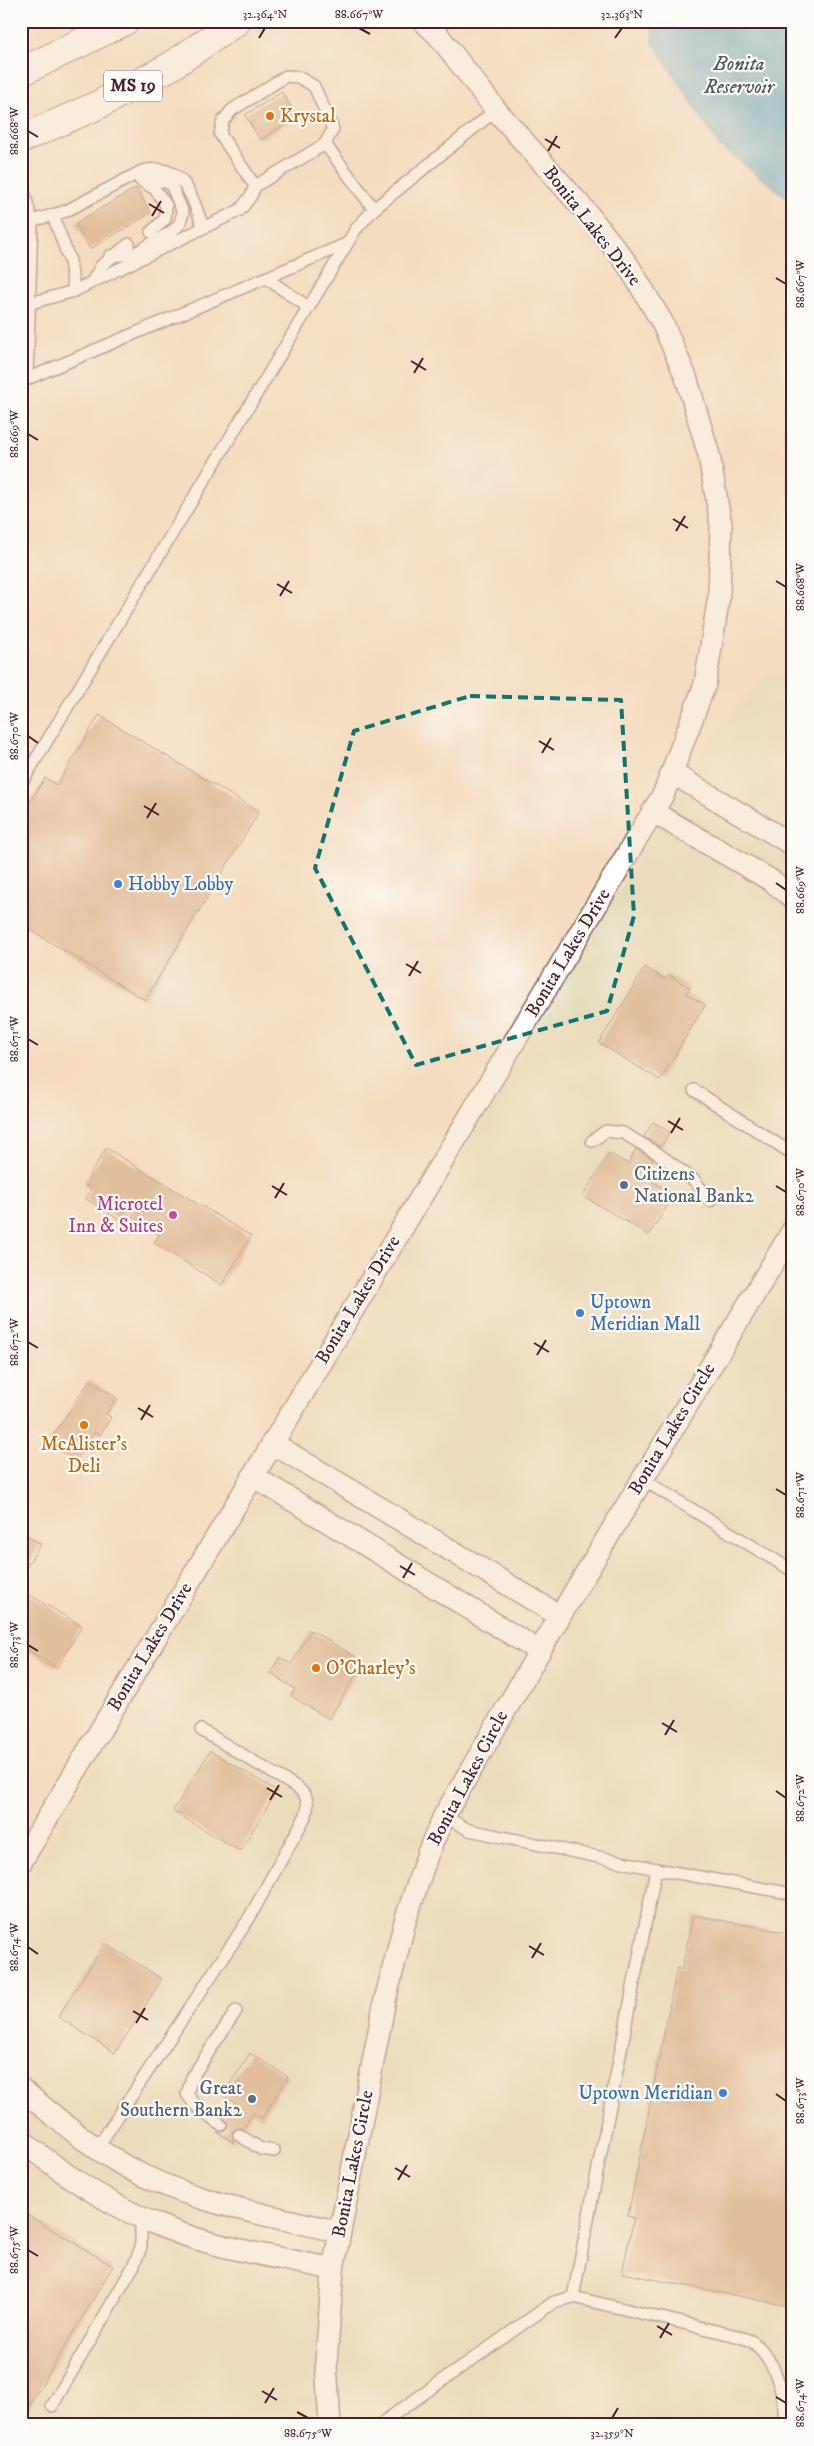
<svg xmlns="http://www.w3.org/2000/svg" width="814" height="2446" viewBox="0 0 814 2446" font-family="'IM FELL DW Pica',serif">
	<rect width="100%" height="100%" fill="#fdfcf7"/>
	<filter id="ink" filterUnits="userSpaceOnUse"><feTurbulence type="fractalNoise" baseFrequency=".02" numOctaves="2"/><feDisplacementMap in="SourceGraphic" scale="10" xChannelSelector="R" yChannelSelector="G"/><feConvolveMatrix kernelMatrix="1 2 1 2 8 2 1 2 1" color-interpolation-filters="sRGB"/></filter>
	<filter id="wash" filterUnits="userSpaceOnUse"><feTurbulence type="fractalNoise" baseFrequency=".0096" numOctaves="4" result="noise"/><feDisplacementMap in="SourceGraphic" scale="20" xChannelSelector="R" yChannelSelector="G"/><feGaussianBlur stdDeviation="1.12" result="paint"/><feColorMatrix in="noise" values="0 0 0 0 0 0 0 0 0 0 0 0 0 0 0 0 0 1.4 0 .05"/><feComposite in="paint" operator="in"/></filter>
	<g filter="url(#wash)">
		<rect width="100%" height="100%" fill="#f4dcc0"/>
		<polygon fill="#e2dcba" points="793,672 793,2425 21,2425 21,1889 712,737 768,674"/>
		<polygon fill="#56acd2" stroke="#50667e" points="653,21 793,21 793,202 719,146 652,41"/>
		<g id="blocks">
			<g fill="#ca9b72">
				<polygon points="282,92 297,117 260,140 245,115"/>
				<polygon points="136,188 151,213 90,249 75,223"/>
				<polygon points="99,715 259,812 145,1000 21,924 21,816 45,778 57,785"/>
				<polygon points="645,967 664,979 669,975 690,988 686,994 705,1005 660,1080 599,1043"/>
				<polygon points="653,1122 670,1132 661,1147 644,1137"/>
				<polygon points="106,1148 251,1236 222,1285 154,1243 160,1234 123,1211 118,1219 86,1199 91,1189 84,1185"/>
				<polygon points="636,1149 653,1159 643,1176 674,1195 649,1235 583,1196 609,1153 628,1164"/>
				<polygon points="90,1380 117,1398 106,1414 111,1417 100,1435 95,1432 76,1461 48,1443"/>
				<polygon points="21,1532 41,1544 21,1575"/>
				<polygon points="21,1590 82,1626 57,1668 21,1646"/>
				<polygon points="311,1630 364,1662 329,1719 291,1696 295,1689 270,1673 280,1657 291,1664"/>
				<polygon points="210,1751 277,1791 240,1851 173,1811"/>
				<polygon points="693,1915 793,1934 793,2307 622,2273 634,2218 628,2216 677,1968 682,1970"/>
				<polygon points="105,1943 162,1979 115,2053 58,2017"/>
				<polygon points="250,2053 288,2077 262,2118 253,2113 243,2129 239,2128 233,2131 232,2135 234,2143 217,2132 223,2132 227,2129 228,2123 225,2119 235,2103 223,2095"/>
				<polygon points="21,2211 113,2266 21,2420"/>
			</g>
		</g>
	</g>
	<g filter="url(#ink)">
		<use href="#blocks" fill-opacity="0" stroke="#86615f" stroke-width="1"/>
		<g fill="none" stroke-linecap="round" stroke-linejoin="round">
			<defs>
				<g id="lane">
					<polyline points="325,144 374,209"/>
					<polyline points="140,180 155,189 166,205 165,219 151,232"/>
					<polyline points="21,181 32,221 27,379 23,381"/>
					<polyline points="53,216 70,261 74,291"/>
					<path d="M 32,221 L 66,211 L 142,171 C 183,161 192,196 203,227"/>
					<polyline points="110,256 134,254 171,232 179,225 183,213 171,184 156,179 141,180"/>
					<polyline points="266,278 308,307"/>
					<polyline points="92,282 101,266 129,244"/>
					<polyline points="31,303 74,291 240,210 251,196 255,186 325,144 333,129 314,86 298,77 286,76 232,110 223,121 220,134 255,186"/>
					<polyline points="27,379 346,244"/>
					<polyline points="21,784 356,229 374,209 496,110"/>
					<polyline points="694,1090 793,1154"/>
					<polyline points="592,1141 606,1131 623,1133 657,1153 695,1181 710,1201"/>
					<polyline points="642,1479 793,1571"/>
					<polyline points="444,1816 469,1830 656,1869 793,1894"/>
					<polyline points="221,2125 195,2105 187,2094 192,2077 236,2011"/>
					<polyline points="239,2135 261,2149 274,2151"/>
					<path d="M 97,2148 L 248,1920 L 306,1815 C 309,1802 308,1797 298,1788 L 201,1730"/>
					<polyline points="573,2297 656,1869"/>
					<polyline points="52,2406 134,2265 141,2247 141,2218"/>
					<path d="M 379,2425 L 554,2302 L 573,2297 L 733,2335 C 739,2337 749,2339 754,2343 C 776,2360 786,2399 784,2425"/>
				</g>
				<g id="street">
					<polyline points="672,773 793,845"/>
					<polyline points="653,812 772,881 793,898"/>
					<polyline points="272,1443 560,1616"/>
					<polyline points="253,1476 539,1651"/>
					<polyline points="21,1862 664,793 705,684 719,596 721,525 709,455 686,377 662,322 628,265 588,214 496,110 438,35 423,21"/>
					<path d="M 21,2089 C 59,2120 98,2154 142,2175 C 204,2205 273,2216 340,2232"/>
					<path d="M 21,2140 C 65,2176 110,2206 163,2227 C 217,2249 277,2257 333,2269"/>
					<polyline points="330,2425 326,2363 333,2269 340,2232 385,2000 406,1918 428,1853 444,1816 560,1616 793,1230"/>
				</g>
				<g id="primary">
					<polyline points="21,72 125,21"/>
					<polyline points="21,139 98,105 171,66 237,21"/>
				</g>
			</defs>
			<use href="#lane" stroke="#86615f" stroke-width="14"/>
			<use href="#street" stroke="#86615f" stroke-width="24"/>
			<use href="#primary" stroke="#86615f" stroke-width="30"/>
			<use href="#lane" stroke="#fff" stroke-width="11"/>
			<use href="#street" stroke="#fff" stroke-width="21"/>
			<use href="#primary" stroke="#fff" stroke-width="28"/>
		</g>
	</g>
	<path d="M0 0H814V2446H0ZM 470,696 L 621,700 L 634,916 L 607,1011 L 416,1065 L 315,868 L 354,731 Z" fill="#f4dcc0" fill-opacity=".55" fill-rule="evenodd"/>
	<path fill="none" stroke="#0f766e" stroke-width="4" stroke-dasharray="10 6" stroke-linejoin="round" d="M 470,696 L 621,700 L 634,916 L 607,1011 L 416,1065 L 315,868 L 354,731 Z"/>
	<path fill="none" stroke="#4a1f2b" stroke-width="2" d="M 359,28 L 370,34M 259,38 L 265,28M 615,38 L 622,28M 28,131 L 38,137M 545,139 L 560,148M 548,151 L 557,136M 149,204 L 164,213M 152,216 L 161,201M 776,278 L 786,284M 411,361 L 426,370M 414,373 L 423,358M 28,434 L 38,440M 673,519 L 688,528M 676,531 L 685,516M 776,581 L 786,587M 277,584 L 292,593M 280,596 L 289,581M 28,736 L 38,743M 539,741 L 554,750M 542,753 L 551,738M 144,806 L 159,815M 147,818 L 156,803M 776,883 L 786,890M 406,964 L 421,973M 409,976 L 418,961M 28,1039 L 38,1045M 668,1121 L 683,1130M 671,1133 L 680,1118M 272,1186 L 287,1195M 776,1186 L 786,1192M 275,1198 L 284,1183M 28,1342 L 38,1348M 534,1343 L 549,1352M 537,1355 L 546,1340M 138,1408 L 153,1417M 141,1420 L 150,1405M 776,1489 L 786,1495M 400,1566 L 415,1575M 403,1578 L 412,1563M 28,1645 L 38,1651M 662,1723 L 677,1732M 665,1735 L 674,1720M 267,1788 L 282,1797M 776,1791 L 786,1798M 270,1800 L 279,1785M 529,1946 L 544,1955M 28,1947 L 38,1954M 532,1958 L 541,1943M 133,2011 L 148,2020M 136,2023 L 145,2008M 776,2094 L 786,2101M 395,2168 L 410,2177M 398,2180 L 407,2165M 28,2250 L 38,2256M 657,2326 L 672,2335M 660,2338 L 669,2323M 262,2391 L 277,2400M 776,2397 L 786,2403M 265,2403 L 274,2388M 297,2412 L 308,2418M 612,2418 L 618,2408"/>
	<g fill="#e8710a" stroke="#fdfcf7" stroke-width="2">
		<circle cx="270" cy="116" r="5"/>
		<circle cx="84" cy="1425" r="5"/>
		<circle cx="316" cy="1668" r="5"/>
	</g>
	<g fill="#3f7fe0" stroke="#fdfcf7" stroke-width="2">
		<circle cx="118" cy="884" r="5"/>
		<circle cx="580" cy="1313" r="5"/>
		<circle cx="723" cy="2093" r="5"/>
	</g>
	<g fill="#5c6f8a" stroke="#fdfcf7" stroke-width="2">
		<circle cx="624" cy="1185" r="5"/>
		<circle cx="252" cy="2099" r="5"/>
	</g>
	<circle fill="#d1479c" stroke="#fdfcf7" stroke-width="2" cx="173" cy="1215" r="5"/>
	<g text-anchor="middle" dominant-baseline="central" stroke-width="4.5" stroke-linejoin="round" paint-order="stroke">
		<rect fill="#fdfcf7" stroke="#806168" stroke-width="1" x="104" y="70.5" width="58" height="31" rx="4"/>
		<g font-size="18" font-weight="bold" fill="#4a1f2b">
			<text x="133" y="86">MS 19</text>
		</g>
		<g font-size="19" fill="#c56008" stroke="#fdfcf7" text-anchor="start">
			<text x="280" y="116">Krystal</text>
			<text x="84" y="1444" text-anchor="middle">McAlister's<tspan x="84" dy="22">Deli</tspan></text>
			<text x="326" y="1668">O'Charley's</text>
		</g>
		<g font-size="19" fill="#4a1f2b" stroke="#fdfcf7">
			<text transform="translate(592 226) rotate(52)">Bonita Lakes Drive</text>
			<text transform="translate(568 953) rotate(-59)">Bonita Lakes Drive</text>
			<text transform="translate(358 1300) rotate(-59)">Bonita Lakes Drive</text>
			<text transform="translate(672 1429) rotate(-59)">Bonita Lakes Circle</text>
			<text transform="translate(150 1647) rotate(-59)">Bonita Lakes Drive</text>
			<text transform="translate(468 1778) rotate(-62)">Bonita Lakes Circle</text>
			<text transform="translate(353 2164) rotate(-79)">Bonita Lakes Circle</text>
		</g>
		<g font-size="19" fill="#366cbe" stroke="#fdfcf7" text-anchor="start">
			<text x="128" y="884">Hobby Lobby</text>
			<text x="590" y="1302">Uptown<tspan x="590" dy="22">Meridian Mall</tspan></text>
			<text x="713" y="2093" text-anchor="end">Uptown Meridian</text>
		</g>
		<g font-size="19" fill="#4e5e75" stroke="#fdfcf7" text-anchor="start">
			<text x="634" y="1174">Citizens<tspan x="634" dy="22">National Bank2</tspan></text>
			<text x="242" y="2088" text-anchor="end">Great<tspan x="242" dy="22">Southern Bank2</tspan></text>
		</g>
		<g font-size="19" fill="#b23c85" stroke="#fdfcf7" text-anchor="end">
			<text x="163" y="1204">Microtel<tspan x="163" dy="22">Inn &amp; Suites</tspan></text>
		</g>
		<g font-size="20" font-style="italic" fill="#4f576e" stroke="#fdfcf7">
			<text x="739" y="64">Bonita<tspan x="739" dy="23">Reservoir</tspan></text>
		</g>
	</g>
	<rect width="814" height="2446" fill="none" stroke="#fdfcf7" stroke-width="55"/>
	<rect x="28" y="28" width="758" height="2390" fill="none" stroke="#4a1f2b" stroke-width="2"/>
	<g font-size="12" text-anchor="middle" fill="#4a1f2b">
		<text x="265" y="18">32.364°N</text>
		<text x="359" y="18">88.667°W</text>
		<text x="622" y="18">32.363°N</text>
		<text transform="translate(14 131) rotate(-90)" y="4">88.668°W</text>
		<text transform="translate(800 284) rotate(-90)" y="4">88.667°W</text>
		<text transform="translate(14 434) rotate(-90)" y="4">88.669°W</text>
		<text transform="translate(800 587) rotate(-90)" y="4">88.668°W</text>
		<text transform="translate(14 736) rotate(-90)" y="4">88.670°W</text>
		<text transform="translate(800 890) rotate(-90)" y="4">88.669°W</text>
		<text transform="translate(14 1039) rotate(-90)" y="4">88.671°W</text>
		<text transform="translate(800 1192) rotate(-90)" y="4">88.670°W</text>
		<text transform="translate(14 1342) rotate(-90)" y="4">88.672°W</text>
		<text transform="translate(800 1495) rotate(-90)" y="4">88.671°W</text>
		<text transform="translate(14 1645) rotate(-90)" y="4">88.673°W</text>
		<text transform="translate(800 1798) rotate(-90)" y="4">88.672°W</text>
		<text transform="translate(14 1947) rotate(-90)" y="4">88.674°W</text>
		<text transform="translate(800 2101) rotate(-90)" y="4">88.673°W</text>
		<text transform="translate(14 2250) rotate(-90)" y="4">88.675°W</text>
		<text transform="translate(800 2403) rotate(-90)" y="4">88.674°W</text>
		<text x="308" y="2437">88.675°W</text>
		<text x="612" y="2437">32.359°N</text>
	</g>
</svg>
